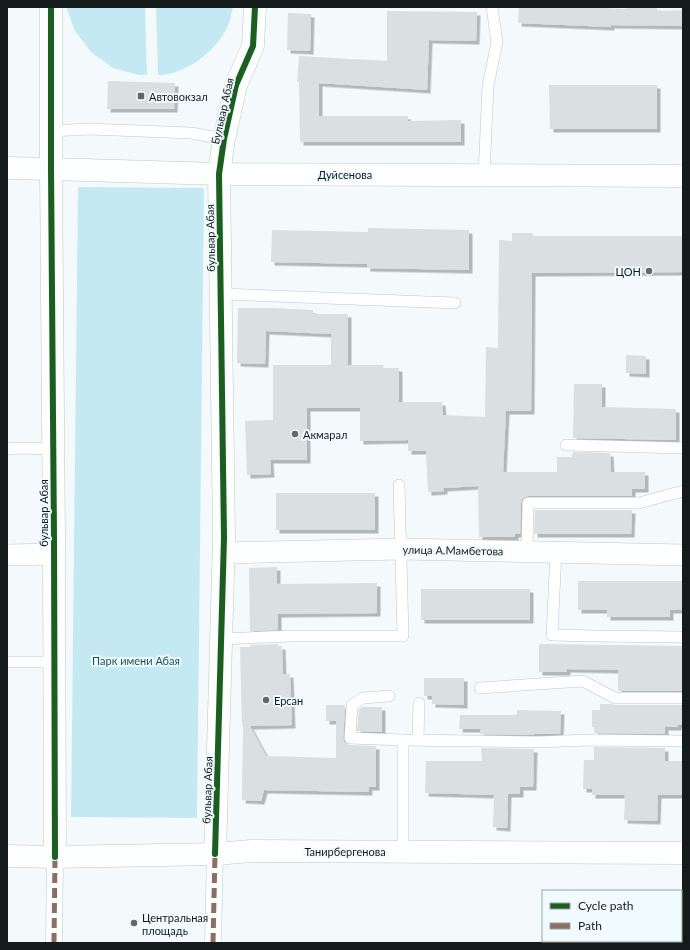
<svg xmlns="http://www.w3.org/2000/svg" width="690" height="950" viewBox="0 0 690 950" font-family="Lato,sans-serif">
	<defs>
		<filter id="shadow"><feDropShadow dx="3.5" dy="3.5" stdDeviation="0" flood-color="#0004"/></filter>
	</defs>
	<rect width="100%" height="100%" fill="#f4fafb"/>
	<g fill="#c5e9f3">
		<polygon points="66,7 145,7 147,75 139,75 113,68 91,52 75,31"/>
		<path d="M 156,7 L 233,7 C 231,14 230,22 227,28 C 215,52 185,75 158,75 Z"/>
		<polygon points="78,187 204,188 197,818 71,817"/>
	</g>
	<g fill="#dadfe1" filter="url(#shadow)">
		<polygon points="519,7 581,7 626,9 626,7 657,7 657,11 683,10 683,26 611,25 611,27 518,23"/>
		<polygon points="387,11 477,12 476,41 429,40 427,90 319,83 319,116 408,116 408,121 461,120 461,142 300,142 299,82 297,82 299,56 387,61"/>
		<polygon points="288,13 311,14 310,51 287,50"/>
		<polygon points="108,81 175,83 174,109 107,109"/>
		<polygon points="549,85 657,85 657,129 550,129"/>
		<polygon points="368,228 469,230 469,270 367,268 367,264 271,262 272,230 368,232"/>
		<polygon points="512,233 533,233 533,236 683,236 683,272 532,273 531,411 506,411 503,472 557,472 557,457 572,457 573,452 610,453 611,472 645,472 645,489 632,489 632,496 528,496 525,497 522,499 521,503 520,534 515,534 515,537 479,537 478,486 444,488 444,491 428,492 426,451 408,451 408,440 360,441 360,408 307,408 307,460 270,460 271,474 247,475 245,421 273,420 273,365 331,365 331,334 266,331 265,364 237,363 238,308 271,308 313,310 313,314 348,314 348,365 384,365 383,368 399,368 399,402 442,402 443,415 485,417 486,347 498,348 499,240 512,241"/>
		<polygon points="626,355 646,356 646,374 626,373"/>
		<polygon points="574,384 602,384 602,407 676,409 676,440 573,438"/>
		<rect x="276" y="493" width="99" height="37"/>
		<polygon points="535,510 632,510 631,534 534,534"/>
		<polygon points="277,567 277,584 377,583 377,613 278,614 278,630 250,631 249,568"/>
		<polygon points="578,581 683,581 683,610 670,610 670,617 607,617 607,610 578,610"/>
		<rect x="421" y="589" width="109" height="31"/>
		<polygon points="278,644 278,646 282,646 283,674 290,674 292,725 250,726 266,756 336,758 336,721 326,721 326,705 344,705 345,707 343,738 344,742 347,744 350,745 376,746 376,787 369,787 369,792 264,790 261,801 242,800 243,726 242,726 240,647 250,647 250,645"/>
		<polygon points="539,644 683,646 683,691 618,691 618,670 567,669 567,672 539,672"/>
		<polygon points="424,678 464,678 464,705 432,704 432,696 424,696"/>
		<polygon points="600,704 611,704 615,705 683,705 683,725 678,725 678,727 665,727 665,734 594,733 594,727 592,727 592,710 600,710"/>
		<polygon points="362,707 382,707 382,732 357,731 359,709"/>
		<polygon points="517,710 561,711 560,734 534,734 534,735 480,734 480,729 459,729 460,715 517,715"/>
		<polygon points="594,747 665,748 665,761 683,761 683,795 658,795 657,821 624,820 625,795 592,795 592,789 583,789 584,760 594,760"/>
		<polygon points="481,748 534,749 533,787 520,787 520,794 508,794 507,828 493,827 494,795 425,793 426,761 482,761"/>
	</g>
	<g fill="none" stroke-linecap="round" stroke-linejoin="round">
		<defs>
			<g id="service">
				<polyline points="50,131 89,129 191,133 224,139"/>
				<polyline points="484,175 488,86 497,42 492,7"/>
				<polyline points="221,294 455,303"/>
				<polyline points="566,445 683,448"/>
				<polyline points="7,449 17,448 53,449"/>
				<polyline points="527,551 528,503 639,503 683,491"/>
				<polyline points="556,552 552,635 594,636 683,637"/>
				<polyline points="221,639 291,636 403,636 399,485"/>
				<polyline points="7,662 54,662"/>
				<polyline points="480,688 583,681 615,698 683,698"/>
				<polyline points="389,696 363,698 352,705 350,738 403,740 537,742 590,740 683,741"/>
				<polyline points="418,740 419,703"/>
				<polyline points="403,851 403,740"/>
			</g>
			<g id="pedestrian">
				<polyline points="54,943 55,857"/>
				<polyline points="213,943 215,854"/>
			</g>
			<g id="minor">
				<polyline points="224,553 401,549 683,555"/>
				<polyline points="7,555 54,554"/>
			</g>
			<g id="tertiary">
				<polyline points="51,7 51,169 54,539 55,857"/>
				<polyline points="7,168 51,169 219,174 683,176"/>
				<polyline points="215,854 224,538 219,174 224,139 236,85 253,46 255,7"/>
				<polyline points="7,856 55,857 215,854 251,851 683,853"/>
			</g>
		</defs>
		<use href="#service" stroke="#c1c6c7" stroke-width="12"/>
		<use href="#pedestrian" stroke="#c1c6c7" stroke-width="17"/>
		<use href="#minor" stroke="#c1c6c7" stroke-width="22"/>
		<use href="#tertiary" stroke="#c1c6c7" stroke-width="23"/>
		<use href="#service" stroke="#fdfefe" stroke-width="11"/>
		<use href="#pedestrian" stroke="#fdfefe" stroke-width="16"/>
		<use href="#minor" stroke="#fdfefe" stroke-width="21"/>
		<use href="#tertiary" stroke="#fdfefe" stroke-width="22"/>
		<g stroke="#8d6e63" stroke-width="5" stroke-dasharray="10 5" stroke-linecap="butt">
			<polyline points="54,943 55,857"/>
			<polyline points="213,943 215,854"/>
		</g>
		<defs>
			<g id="cycleway">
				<polyline points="51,7 51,169 54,539 55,857"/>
				<polyline points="215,854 224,538 219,174 224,139 236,85 253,46 255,7"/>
			</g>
		</defs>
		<use href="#cycleway" stroke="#f1fbfe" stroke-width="8"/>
		<use href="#cycleway" stroke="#1b5e20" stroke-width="6"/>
	</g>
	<g fill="#636869" stroke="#f1fbfe" stroke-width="1.5">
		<rect x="137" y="92" width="8" height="8" rx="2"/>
		<circle cx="649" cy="271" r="4"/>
		<circle cx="295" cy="434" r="4"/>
		<circle cx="266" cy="700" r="4"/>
		<circle cx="134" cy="923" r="4"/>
	</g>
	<g text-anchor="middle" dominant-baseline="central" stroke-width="4" stroke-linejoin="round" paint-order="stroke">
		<g font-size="11" fill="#151a1b" stroke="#f1fbfe" text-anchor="start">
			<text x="149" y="96">Автовокзал</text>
			<text x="641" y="271" text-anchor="end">ЦОН</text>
			<text x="303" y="434">Акмарал</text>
			<text x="274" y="700">Ерсан</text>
			<text x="142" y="917">Центральная<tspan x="142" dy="13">площадь</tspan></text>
		</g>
		<g font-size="11" fill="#151a1b" stroke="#f1fbfe">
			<text transform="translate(222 111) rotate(-77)">Бульвар Абая</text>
			<text x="345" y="174">Дуйсенова</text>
			<text transform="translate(210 238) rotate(-91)">бульвар Абая</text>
			<text transform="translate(43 513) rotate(-90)">бульвар Абая</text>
			<text transform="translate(453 550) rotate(1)">улица А.Мамбетова</text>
			<text transform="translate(207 790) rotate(-88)">бульвар Абая</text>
			<text x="345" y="851">Танирбергенова</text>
		</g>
		<g font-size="11" fill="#145260" stroke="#f1fbfe">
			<text x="136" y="660">Парк имени Абая</text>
		</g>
	</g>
	<rect width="690" height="950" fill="none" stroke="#151a1b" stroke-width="16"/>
	<rect x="542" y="890" width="140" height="52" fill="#f1fbfe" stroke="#99a1a3"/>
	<rect x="550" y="903" width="20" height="6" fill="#1b5e20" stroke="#99a1a3"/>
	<text x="578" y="910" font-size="12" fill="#151a1b">Cycle path</text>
	<rect x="550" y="923" width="20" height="6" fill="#8d6e63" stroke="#99a1a3"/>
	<text x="578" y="930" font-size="12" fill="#151a1b">Path</text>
</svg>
